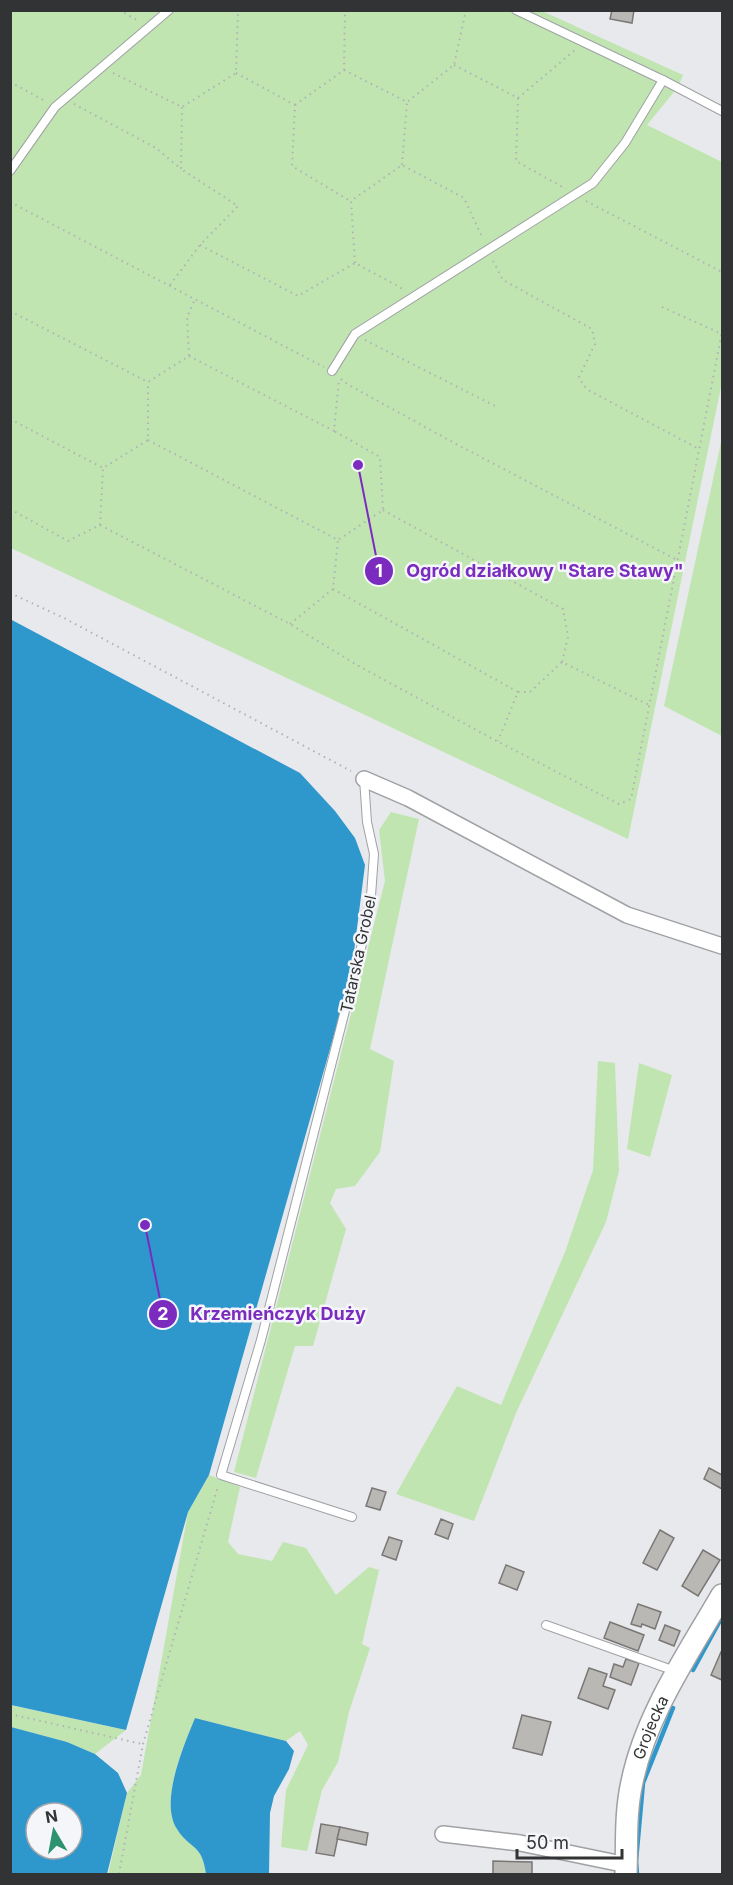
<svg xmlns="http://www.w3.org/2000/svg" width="733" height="1885" viewBox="0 0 733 1885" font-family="Inter,sans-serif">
	<rect width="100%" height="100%" fill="#e7e9ed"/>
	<g fill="#c0e5b0">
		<polygon points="11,11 542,11 683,75 678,87 647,125 722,162 722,382 628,839 11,548"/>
		<polygon points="722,438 722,736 664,706"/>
		<polygon points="391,812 419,819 370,1049 394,1061 380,1152 355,1186 336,1189 330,1203 346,1229 313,1346 295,1346 256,1478 234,1472 385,881 379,830"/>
		<polygon points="598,1061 615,1063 619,1171 606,1222 516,1413 474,1521 396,1494 457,1386 501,1405 565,1252 593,1170"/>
		<polygon points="639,1063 672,1075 650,1157 627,1149"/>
		<path d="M 209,1475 L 240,1487 L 228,1542 L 238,1554 L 272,1561 L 283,1542 L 306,1548 L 336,1595 L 369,1567 L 379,1570 L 362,1644 L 370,1648 L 349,1712 L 338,1762 L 322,1790 L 307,1851 L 281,1847 L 286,1790 L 308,1745 L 300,1731 L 286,1741 L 195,1718 C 184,1745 159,1801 177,1829 C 190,1850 202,1843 206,1874 L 108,1874 L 127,1793 L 141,1775 L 188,1512 Z"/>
		<polygon points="10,1705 126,1730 95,1754 67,1742 11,1727"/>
	</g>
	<g fill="#2e97cb" fill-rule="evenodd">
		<polygon points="10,619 300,773 335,811 355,838 365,865 351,975 209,1475 188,1512 126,1730 11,1705"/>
		<path d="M 195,1718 L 286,1741 L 294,1751 L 289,1769 L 274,1796 L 270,1813 L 269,1874 L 206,1874 C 202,1843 190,1850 177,1829 C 159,1802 184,1745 195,1718 Z"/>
		<path d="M 11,1727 L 67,1742 L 95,1754 L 118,1773 L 127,1793 L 107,1874 L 11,1874 ZM 36,1813 L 72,1813 L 72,1849 L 36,1849 Z"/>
	</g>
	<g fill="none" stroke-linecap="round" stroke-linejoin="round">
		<g stroke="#2e97cb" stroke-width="4.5">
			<polyline points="693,1670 722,1617"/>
			<polyline points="637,1874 636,1861 643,1783 673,1708"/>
		</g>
	</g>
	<g fill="#bab8b5" stroke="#7a7775" stroke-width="1.5">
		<polygon points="612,10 634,10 632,23 610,19"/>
		<polygon points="709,1468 722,1475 722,1489 704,1479"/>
		<polygon points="372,1488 386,1492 380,1510 366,1506"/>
		<polygon points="441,1519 453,1524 448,1539 435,1534"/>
		<polygon points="660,1530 674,1538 657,1570 643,1563"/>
		<polygon points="389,1537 402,1541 396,1560 382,1555"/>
		<polygon points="703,1550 720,1560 698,1596 682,1586"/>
		<polygon points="506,1565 524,1572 517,1590 499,1583"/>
		<polygon points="638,1604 661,1612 655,1629 642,1624 641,1627 631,1624"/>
		<polygon points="610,1622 644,1635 638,1651 604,1638"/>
		<polygon points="665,1625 680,1631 674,1646 659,1640"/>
		<polygon points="721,1652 722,1653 722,1680 711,1675"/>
		<polygon points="626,1659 639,1663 631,1685 610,1677 614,1664 623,1667"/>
		<polygon points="589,1668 607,1674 603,1686 615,1690 608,1709 578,1698"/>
		<polygon points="522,1715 551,1722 542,1755 513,1748"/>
		<polygon points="321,1824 340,1827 334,1856 316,1853"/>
		<polygon points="340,1827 368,1833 366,1845 337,1839"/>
		<polygon points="493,1861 532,1862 532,1874 493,1874"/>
	</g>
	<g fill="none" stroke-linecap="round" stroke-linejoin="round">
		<defs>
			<g id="lane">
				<polyline points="516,10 663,80 722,111"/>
				<polyline points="10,171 55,107 169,10"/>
				<polyline points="332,371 355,334 593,183 625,143 663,80"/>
				<polyline points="352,1517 221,1475 261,1340 363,940 371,896 374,854 367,822 364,779"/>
				<polyline points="546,1625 675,1671"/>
			</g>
			<g id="street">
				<polyline points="364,779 408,798 627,915 722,946"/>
				<polyline points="443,1834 520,1843 627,1865"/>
			</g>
			<g id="secondary">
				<path id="s1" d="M 626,1874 C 627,1843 625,1813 632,1782 C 646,1714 688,1654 722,1595"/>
			</g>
		</defs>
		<use href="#lane" stroke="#9fa1a4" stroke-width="10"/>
		<use href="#street" stroke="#9fa1a4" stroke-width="18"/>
		<use href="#secondary" stroke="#9fa1a4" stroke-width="24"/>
		<g stroke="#b0b2b5" stroke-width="2" stroke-dasharray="1.5 4.5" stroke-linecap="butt">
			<polyline points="119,10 139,21"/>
			<polyline points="454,65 518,98 516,161 566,189"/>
			<polyline points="344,70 407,102 454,65 466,10"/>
			<polyline points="113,73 182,107 236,73 238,12"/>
			<polyline points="236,73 295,105 292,166 350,201"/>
			<polyline points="10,82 45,101"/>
			<polyline points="518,98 575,50"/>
			<polyline points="74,104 156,148 181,169 182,107"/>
			<polyline points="295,105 344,70 345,10"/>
			<polyline points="402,165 407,102"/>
			<polyline points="586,201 722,272"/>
			<polyline points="10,202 324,367"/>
			<polyline points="200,245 298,296 355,263 405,290"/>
			<polyline points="493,261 503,280 592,329 595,344 579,377 583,385 590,391 699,449"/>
			<polyline points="355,263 351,201 402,165 464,198 483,239"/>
			<polyline points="170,285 200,245 238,206 181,169"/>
			<polyline points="662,307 722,334"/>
			<polyline points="10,311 148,382 189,356 187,317 195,299"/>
			<polyline points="365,340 499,408"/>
			<polyline points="189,356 334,431 339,379"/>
			<polyline points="341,379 347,384 456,444 679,561"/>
			<polyline points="10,419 103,468 148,440 148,382"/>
			<polyline points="148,440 338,540 383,510 380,457 334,431"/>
			<polyline points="10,509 68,541 100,525 103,468"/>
			<polyline points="383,510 563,609 568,637 562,662"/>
			<polyline points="100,525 290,624 357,665 491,738 619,804 631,799 722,332"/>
			<polyline points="333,589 518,692 498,741"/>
			<polyline points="10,593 64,618 351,771"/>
			<polyline points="290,624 333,589 338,540"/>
			<polyline points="518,692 530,692 562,662 649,705"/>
			<polyline points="10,1714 142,1744"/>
			<polyline points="119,1874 143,1744 218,1486"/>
		</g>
		<use href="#lane" stroke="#fff" stroke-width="8"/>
		<use href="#street" stroke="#fff" stroke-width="15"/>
		<use href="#secondary" stroke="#fff" stroke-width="21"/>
	</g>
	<g text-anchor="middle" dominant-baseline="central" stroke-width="5" stroke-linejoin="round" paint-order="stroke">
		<g font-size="16" fill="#323334" stroke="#f4f6fa">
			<text transform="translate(358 954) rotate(-78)">Tatarska Grobel</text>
			<text stroke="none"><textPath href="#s1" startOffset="150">Grojecka</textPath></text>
		</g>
	</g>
	<path fill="none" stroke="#7b2cbf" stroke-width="2" d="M358 465L379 571M145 1225L163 1314"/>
	<g fill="#7b2cbf" stroke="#f4f6fa" stroke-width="2">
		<circle cx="358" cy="465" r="6"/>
		<circle cx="145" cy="1225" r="6"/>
		<circle cx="379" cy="571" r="15"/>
		<circle cx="163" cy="1314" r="15"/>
	</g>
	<g font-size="18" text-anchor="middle" font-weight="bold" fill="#fff">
		<text x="379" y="577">1</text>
		<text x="163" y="1320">2</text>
	</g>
	<g font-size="18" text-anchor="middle" font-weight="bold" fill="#7b2cbf" stroke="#f4f6fa" stroke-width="5" stroke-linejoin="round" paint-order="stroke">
		<text x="545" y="577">Ogród działkowy "Stare Stawy"</text>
		<text x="278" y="1320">Krzemieńczyk Duży</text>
	</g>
	<rect width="733" height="1885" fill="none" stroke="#323334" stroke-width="24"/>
	<g transform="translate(54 1831) rotate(350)"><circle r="28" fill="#f4f6fa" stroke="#a6a8ab" stroke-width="1.5"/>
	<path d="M0-4.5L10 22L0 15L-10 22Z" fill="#2d936f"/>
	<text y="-9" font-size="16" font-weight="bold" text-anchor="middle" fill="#323334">N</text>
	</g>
	<path d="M517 1849v9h105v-9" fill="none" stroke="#323334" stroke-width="3"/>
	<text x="526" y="1849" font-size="18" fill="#323334" stroke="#f4f6fa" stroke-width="4.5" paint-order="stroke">50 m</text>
</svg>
